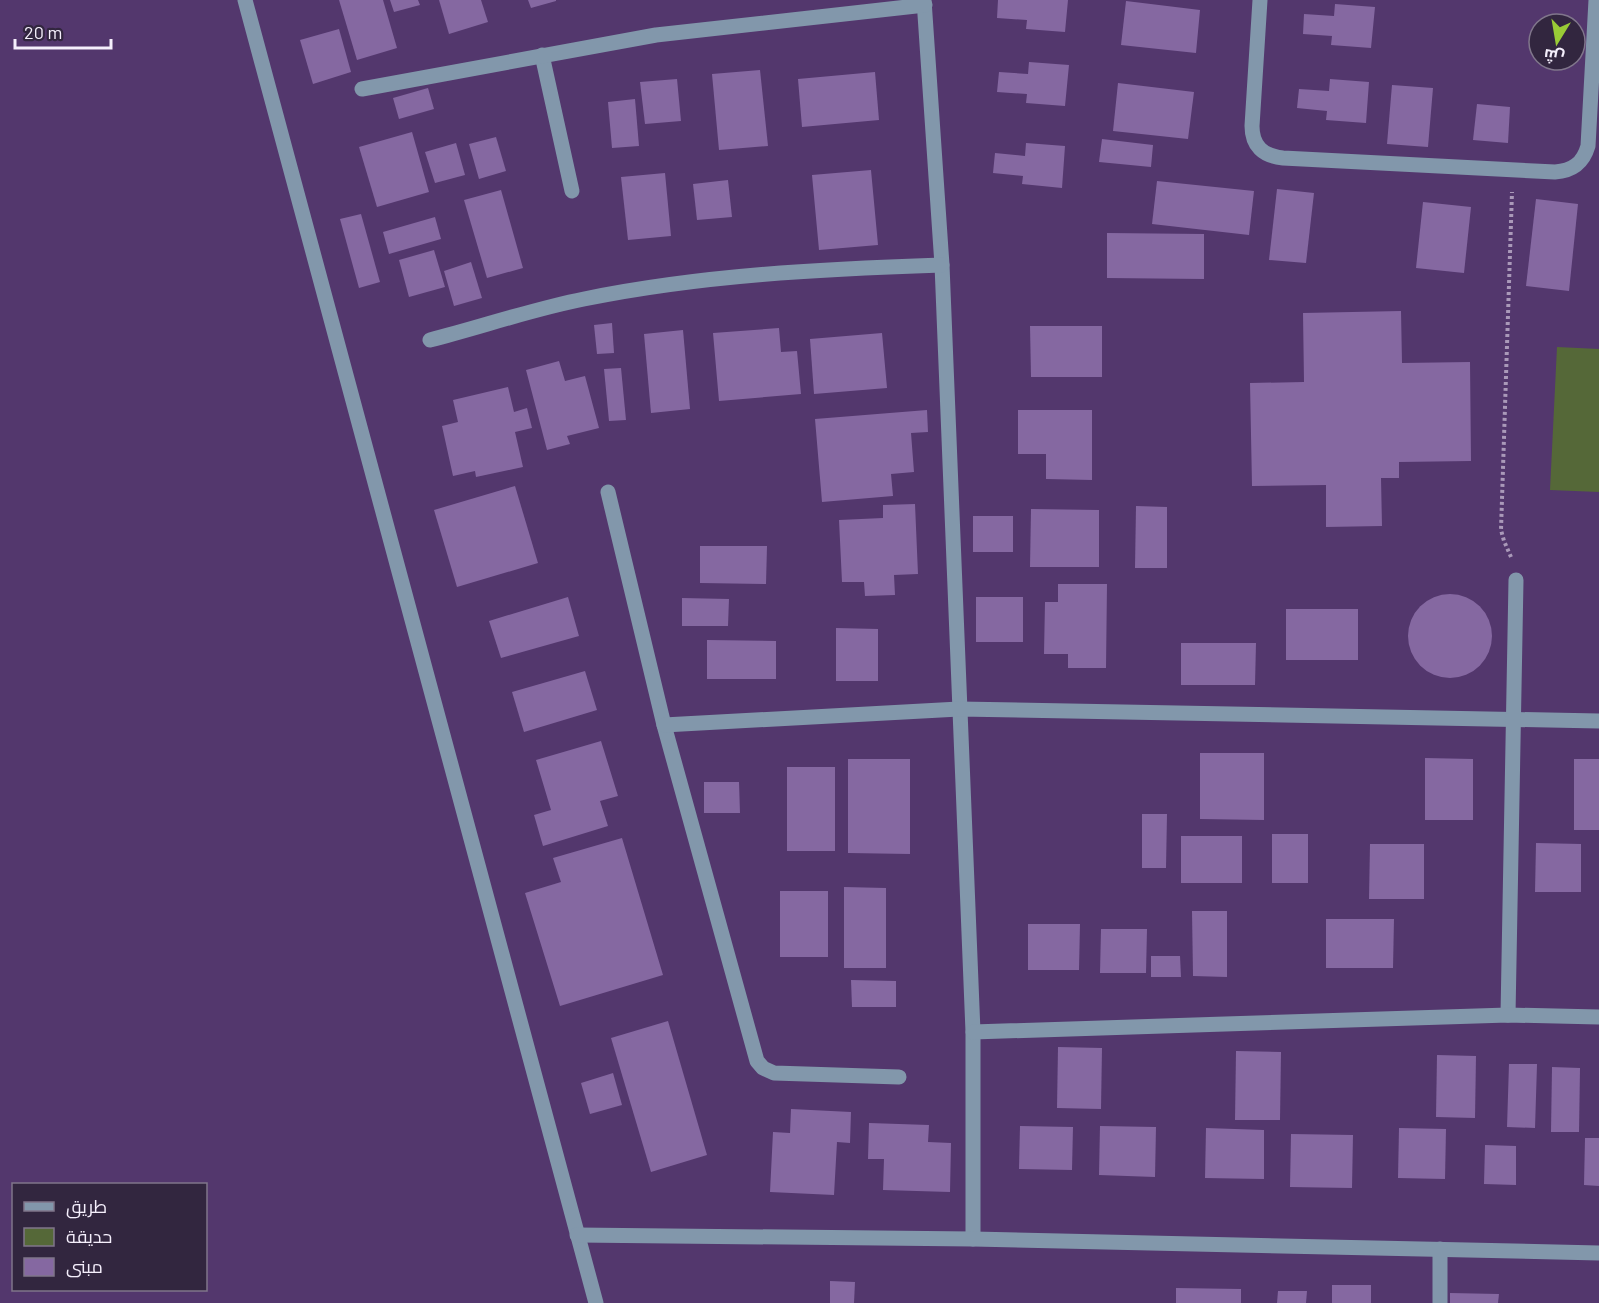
<svg xmlns="http://www.w3.org/2000/svg" width="1599" height="1303" viewBox="0 0 1599 1303" font-family="Barlow,Cairo,sans-serif">
	<rect width="100%" height="100%" fill="#53376d"/>
	<polygon fill="#556838" points="1557,347 1599,349 1599,492 1550,490"/>
	<g fill="#8568a1">
		<polygon points="339,0 383,0 397,48 357,60"/>
		<polygon points="390,0 418,0 420,5 394,12"/>
		<polygon points="439,0 481,0 488,22 449,34"/>
		<polygon points="528,0 556,0 556,1 531,8"/>
		<polygon points="998,0 1068,0 1065,32 1026,29 1027,20 997,18"/>
		<polygon points="1126,1 1200,10 1196,53 1121,45"/>
		<polygon points="1335,4 1375,7 1371,48 1331,45 1332,36 1303,34 1304,14 1334,16"/>
		<polygon points="339,29 351,72 313,84 300,40"/>
		<polygon points="1029,62 1069,65 1065,106 1026,103 1027,94 997,92 999,72 1028,74"/>
		<polygon points="760,70 768,146 719,150 712,74"/>
		<polygon points="875,72 879,120 802,127 798,79"/>
		<polygon points="677,79 681,121 645,124 640,82"/>
		<polygon points="1330,79 1369,82 1366,123 1326,120 1327,111 1297,108 1299,89 1329,91"/>
		<polygon points="1118,83 1194,92 1188,139 1113,131"/>
		<polygon points="1392,85 1433,88 1428,147 1387,144"/>
		<polygon points="428,88 434,109 399,119 393,98"/>
		<polygon points="635,99 639,146 612,148 608,102"/>
		<polygon points="1477,104 1510,107 1508,143 1473,140"/>
		<polygon points="412,132 429,192 377,207 359,147"/>
		<polygon points="496,137 506,171 479,179 469,144"/>
		<polygon points="1102,139 1153,145 1151,167 1099,162"/>
		<polygon points="456,143 465,175 435,183 425,152"/>
		<polygon points="1026,143 1065,146 1062,188 1022,184 1023,176 993,173 995,153 1025,156"/>
		<polygon points="871,170 878,245 819,250 812,175"/>
		<polygon points="665,173 671,236 628,240 621,177"/>
		<polygon points="728,180 732,217 697,220 693,184"/>
		<polygon points="1157,181 1254,191 1249,235 1152,224"/>
		<polygon points="1277,189 1314,193 1306,263 1269,260"/>
		<polygon points="501,190 523,268 487,278 464,200"/>
		<polygon points="1536,199 1578,204 1569,291 1526,286"/>
		<polygon points="1423,202 1471,207 1464,273 1416,268"/>
		<polygon points="361,214 380,282 359,288 340,219"/>
		<polygon points="435,217 441,239 389,254 383,232"/>
		<polygon points="1107,233 1204,234 1204,279 1107,278"/>
		<polygon points="434,250 445,287 409,297 399,260"/>
		<polygon points="471,262 482,298 454,306 444,271"/>
		<polygon points="1401,311 1402,363 1470,362 1471,461 1399,462 1399,478 1381,478 1382,526 1326,527 1326,485 1252,486 1250,383 1304,382 1303,313"/>
		<polygon points="612,323 614,353 597,354 594,325"/>
		<polygon points="1030,326 1102,326 1102,377 1031,377"/>
		<polygon points="779,328 781,352 797,351 801,394 719,401 713,333"/>
		<polygon points="683,330 690,409 651,413 644,334"/>
		<polygon points="882,333 887,388 814,394 810,339"/>
		<polygon points="559,361 565,381 585,376 599,428 567,436 570,444 547,450 526,370"/>
		<polygon points="621,368 626,420 609,421 604,369"/>
		<polygon points="508,387 514,412 527,408 532,428 515,432 523,467 476,477 475,471 453,476 442,426 458,422 453,400"/>
		<polygon points="927,410 928,432 911,433 914,472 891,474 893,496 822,502 815,419"/>
		<polygon points="1018,410 1092,410 1092,480 1046,479 1046,454 1018,454"/>
		<polygon points="515,486 538,563 457,587 434,510"/>
		<polygon points="915,504 918,574 894,575 895,595 865,596 864,582 842,582 839,520 883,518 883,505"/>
		<polygon points="1136,506 1167,507 1167,568 1135,568"/>
		<polygon points="1031,509 1099,510 1099,567 1030,567"/>
		<rect x="973" y="516" width="40" height="36"/>
		<polygon points="700,546 767,546 766,584 700,583"/>
		<polygon points="1058,584 1107,584 1106,668 1068,668 1068,654 1044,654 1045,602 1058,602"/>
		<circle cx="1450" cy="636" r="42"/>
		<polygon points="568,597 579,636 501,658 489,621"/>
		<rect x="976" y="597" width="47" height="45"/>
		<polygon points="682,598 729,599 728,626 682,626"/>
		<rect x="1286" y="609" width="72" height="51"/>
		<polygon points="836,628 878,629 878,681 836,681"/>
		<polygon points="707,640 776,641 776,679 707,679"/>
		<polygon points="1181,643 1256,643 1255,685 1181,685"/>
		<polygon points="585,671 597,710 524,732 512,692"/>
		<polygon points="601,741 618,796 600,801 608,826 543,846 534,815 551,810 536,760"/>
		<polygon points="1200,753 1264,753 1264,820 1200,819"/>
		<polygon points="1425,758 1473,759 1473,820 1425,820"/>
		<polygon points="848,759 910,759 910,854 848,853"/>
		<rect x="1574" y="759" width="25" height="71"/>
		<rect x="787" y="767" width="48" height="84"/>
		<polygon points="704,782 739,782 740,813 704,813"/>
		<polygon points="1142,814 1167,814 1166,868 1142,868"/>
		<rect x="1272" y="834" width="36" height="49"/>
		<rect x="1181" y="836" width="61" height="47"/>
		<polygon points="622,838 663,975 560,1006 525,893 561,882 553,858"/>
		<polygon points="1536,843 1581,844 1581,892 1535,892"/>
		<polygon points="1370,844 1424,844 1424,899 1369,899"/>
		<polygon points="844,887 886,888 886,968 844,968"/>
		<rect x="780" y="891" width="48" height="66"/>
		<polygon points="1192,911 1227,911 1227,977 1193,976"/>
		<polygon points="1326,919 1394,919 1393,968 1326,968"/>
		<polygon points="1028,924 1080,924 1079,970 1028,970"/>
		<polygon points="1101,929 1147,929 1146,973 1100,973"/>
		<polygon points="1151,956 1180,956 1181,977 1151,977"/>
		<polygon points="851,980 896,981 896,1007 852,1007"/>
		<polygon points="668,1021 707,1155 651,1172 611,1038"/>
		<polygon points="1058,1047 1102,1048 1101,1109 1057,1108"/>
		<polygon points="1236,1051 1281,1052 1280,1120 1235,1120"/>
		<polygon points="1437,1055 1476,1056 1475,1118 1436,1117"/>
		<polygon points="1509,1064 1537,1064 1535,1128 1507,1127"/>
		<polygon points="1552,1067 1580,1068 1579,1132 1551,1132"/>
		<polygon points="613,1073 622,1105 590,1114 581,1083"/>
		<polygon points="791,1109 851,1112 850,1143 837,1142 834,1195 770,1192 773,1132 790,1133"/>
		<polygon points="869,1123 929,1125 928,1142 951,1143 950,1192 883,1190 884,1159 868,1159"/>
		<polygon points="1020,1126 1073,1127 1072,1170 1019,1169"/>
		<polygon points="1100,1126 1156,1127 1155,1177 1099,1175"/>
		<polygon points="1206,1128 1264,1130 1264,1179 1205,1178"/>
		<polygon points="1399,1128 1446,1129 1445,1179 1398,1178"/>
		<polygon points="1291,1134 1353,1135 1352,1188 1290,1187"/>
		<polygon points="1585,1138 1599,1138 1599,1186 1584,1185"/>
		<polygon points="1485,1145 1516,1146 1516,1185 1484,1184"/>
		<polygon points="830,1281 855,1282 854,1303 830,1303"/>
		<rect x="1332" y="1285" width="39" height="18"/>
		<polygon points="1176,1288 1241,1289 1241,1303 1176,1303"/>
		<polygon points="1278,1291 1307,1291 1306,1303 1277,1303"/>
		<polygon points="1450,1293 1499,1294 1498,1303 1450,1303"/>
	</g>
	<g fill="none" stroke-linecap="round" stroke-linejoin="round">
		<polyline stroke="#aa99b9" stroke-width="4" stroke-dasharray="3 3" stroke-linecap="butt" points="1511,557 1504,541 1501,530 1512,192"/>
		<g stroke="#8297ab" stroke-width="15">
			<polyline points="245,0 596,1303"/>
			<polyline points="924,0 942,265 973,1032 973,1239"/>
			<path d="M 1260,0 L 1252,126 C 1252,146 1263,156 1283,158 L 1555,172 C 1573,171 1583,163 1588,146 L 1596,0"/>
			<polyline points="542,55 572,191"/>
			<polyline points="362,89 656,35 925,5"/>
			<path d="M 430,340 C 481,327 533,309 584,299 C 701,275 822,269 942,265"/>
			<polyline points="608,492 664,725 757,1061 763,1068 774,1073 899,1077"/>
			<polyline points="664,725 959,709 1599,721"/>
			<polyline points="1508,1015 1516,580"/>
			<polyline points="973,1032 1508,1015 1599,1017"/>
			<polyline points="577,1235 973,1239 1599,1253"/>
			<polyline points="1440,1249 1440,1303"/>
		</g>
	</g>
	<rect x="12" y="1183" width="195" height="108" fill="#32263f" stroke="#80768b" stroke-width="1.5"/>
	<rect x="24" y="1202" width="30" height="9" fill="#8297ab" stroke="#80768b" stroke-width="1.5"/>
	<text x="66" y="1213" font-size="18" fill="#f5effc">طريق</text>
	<rect x="24" y="1228" width="30" height="18" fill="#556838" stroke="#80768b" stroke-width="1.5"/>
	<text x="66" y="1243" font-size="18" fill="#f5effc">حديقة</text>
	<rect x="24" y="1258" width="30" height="18" fill="#8568a1" stroke="#80768b" stroke-width="1.5"/>
	<text x="66" y="1273" font-size="18" fill="#f5effc">مبنى</text>
	<g transform="translate(1557 42) rotate(191)"><circle r="28" fill="#32263f" stroke="#80768b" stroke-width="1.5"/>
	<path d="M0-4.5L10 22L0 15L-10 22Z" fill="#99cb36"/>
	<text y="-9" font-size="16" font-weight="bold" text-anchor="middle" fill="#f5effc">ش</text>
	</g>
	<path d="M15 39v9h96v-9" fill="none" stroke="#f5effc" stroke-width="3"/>
	<text x="24" y="39" font-size="18" fill="#f5effc" stroke="#32263f" stroke-width="4.5" paint-order="stroke">20 m</text>
</svg>
